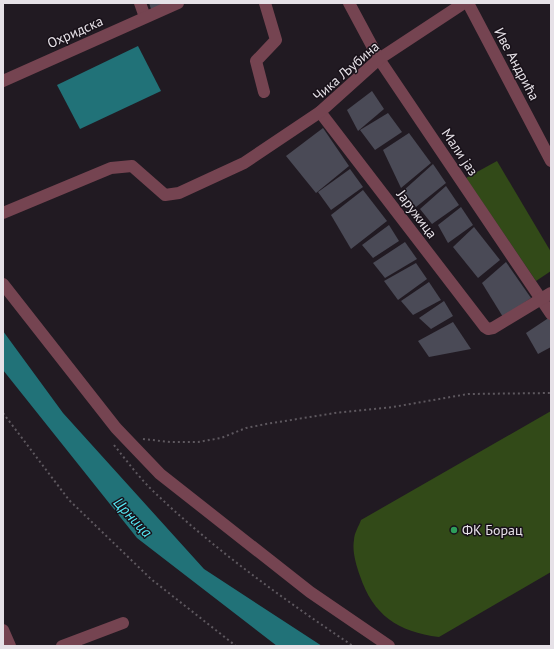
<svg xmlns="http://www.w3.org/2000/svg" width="554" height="649" viewBox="0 0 554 649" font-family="'PT Sans',sans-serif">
	<rect width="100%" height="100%" fill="#211a22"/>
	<g fill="#324a18">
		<polygon points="497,161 551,252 551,271 536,281 466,178"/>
		<path d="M 551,411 L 551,572 L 439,637 C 398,632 373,615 360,576 C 356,565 352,551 354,540 C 354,533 359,526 361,520 Z"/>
	</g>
	<g fill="#217278">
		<polygon points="138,46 161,91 80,129 57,85"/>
		<polygon points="3,331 63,413 204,569 322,646 277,646 137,538 3,370"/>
	</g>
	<g fill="#4a4a56">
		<polygon points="149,3 170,3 152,12"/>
		<polygon points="372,91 384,109 358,131 347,110"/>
		<polygon points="388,113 402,132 375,150 360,130"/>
		<polygon points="323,128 349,166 316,193 286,156"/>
		<polygon points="409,133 431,163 401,188 383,150"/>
		<polygon points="433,164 446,183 416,207 403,191"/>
		<polygon points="350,169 363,187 331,210 318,192"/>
		<polygon points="446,186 459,205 432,224 420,209"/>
		<polygon points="363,190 387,221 351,249 331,215"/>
		<polygon points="461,207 473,225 448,243 438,225"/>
		<polygon points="389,225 399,241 373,258 362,245"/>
		<polygon points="474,227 500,260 478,278 453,247"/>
		<polygon points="405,242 417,259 385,278 373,263"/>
		<polygon points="506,262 531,298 503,317 482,283"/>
		<polygon points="416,263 427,279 398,300 384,281"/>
		<polygon points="429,282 441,300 413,315 401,301"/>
		<polygon points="444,301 453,316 431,329 419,318"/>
		<polygon points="550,317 551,347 538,354 526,333"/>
		<polygon points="453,322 471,349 429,357 418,341"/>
	</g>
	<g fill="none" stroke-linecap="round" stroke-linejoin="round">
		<g stroke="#5e585f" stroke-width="2" stroke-dasharray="2 3" stroke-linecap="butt">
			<polyline points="3,413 69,500 151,579 236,646"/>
			<polyline points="143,439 170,442 198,442 221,438 246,428 266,424 335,413 393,407 468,394 551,393"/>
			<path d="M 114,445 C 126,460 138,476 151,489 C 212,548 283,599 353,646"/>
		</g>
		<g stroke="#754451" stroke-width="12">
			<polyline points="140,3 145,17"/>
			<polyline points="349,3 379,59 551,314"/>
			<polyline points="468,3 551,161"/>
			<polyline points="3,81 178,3"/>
			<polyline points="264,92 256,61 276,40 265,3"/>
			<polyline points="320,112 485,327 488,329 493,328 551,293"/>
			<polyline points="3,213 111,168 132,166 165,195 179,193 244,163 320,112 379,59 464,3"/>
			<polyline points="3,284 116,428 160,474 310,592 389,646"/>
			<polyline points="3,630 10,646"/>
			<polyline points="62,646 123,623"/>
		</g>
	</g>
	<circle fill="#2e9e5b" stroke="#181119" stroke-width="1.5" cx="454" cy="530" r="4"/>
	<g text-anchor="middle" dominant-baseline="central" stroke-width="3" stroke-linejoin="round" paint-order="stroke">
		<g font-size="14" fill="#e6e1e7" stroke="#181119">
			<text transform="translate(75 32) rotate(-24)">Охридска</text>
			<text transform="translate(517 64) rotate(62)">Иве Андрића</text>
			<text transform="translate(346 71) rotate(-41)">Чика Љубина</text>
			<text transform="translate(460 152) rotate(56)">Мали јаз</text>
			<text transform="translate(417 214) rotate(53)">Јаружица</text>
		</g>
		<g font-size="14" fill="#e6e1e7" stroke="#181119" text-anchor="start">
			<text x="462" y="530">ФК Борац</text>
		</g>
		<g font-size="15" font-style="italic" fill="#56ebf6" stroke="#181119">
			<text transform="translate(133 517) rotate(47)">Црница</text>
		</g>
	</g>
	<rect width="554" height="649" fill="none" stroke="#e6e1e7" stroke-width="8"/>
</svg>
